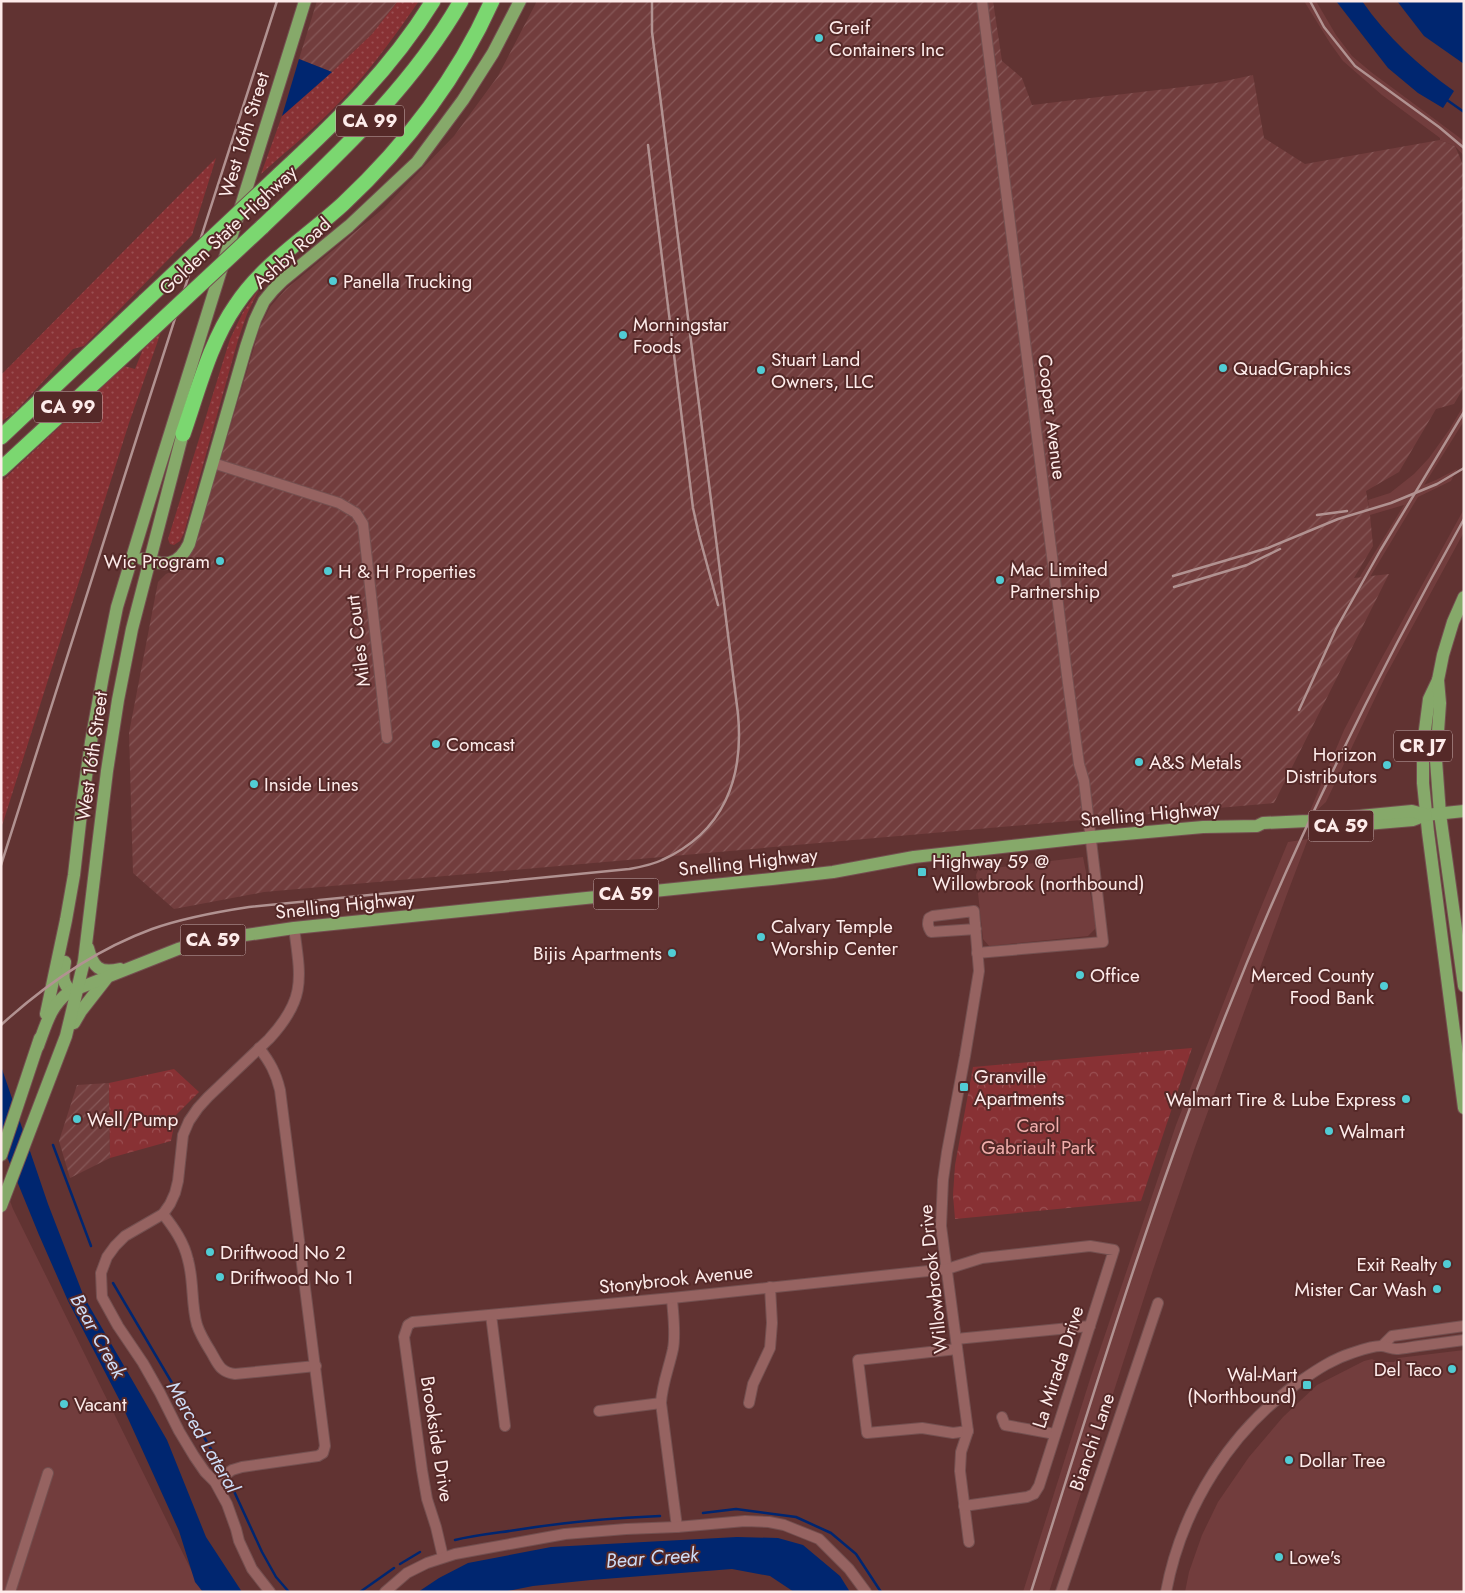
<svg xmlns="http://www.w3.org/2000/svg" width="1465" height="1593" viewBox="0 0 1465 1593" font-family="Jost,sans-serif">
	<defs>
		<pattern id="industrial-furrows" width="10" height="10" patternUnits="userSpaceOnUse" patternTransform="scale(1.25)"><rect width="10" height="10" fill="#723d3d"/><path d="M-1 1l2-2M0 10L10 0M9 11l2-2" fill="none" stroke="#875959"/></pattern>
		<pattern id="grass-dots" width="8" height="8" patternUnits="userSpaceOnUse" patternTransform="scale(1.25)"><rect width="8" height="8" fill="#883134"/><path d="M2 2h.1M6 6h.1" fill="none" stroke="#9a4f52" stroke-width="1.8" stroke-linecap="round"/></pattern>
		<pattern id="park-crowns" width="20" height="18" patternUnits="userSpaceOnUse" patternTransform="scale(1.25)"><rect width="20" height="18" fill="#883134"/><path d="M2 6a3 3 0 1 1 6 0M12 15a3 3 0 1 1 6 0" fill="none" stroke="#9a4f52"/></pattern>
	</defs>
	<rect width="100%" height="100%" fill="#613332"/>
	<g fill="#723d3d">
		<polygon points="1304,1 1316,1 1336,35 1352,56 1371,72 1460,138 1464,142 1464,156 1455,146 1440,140 1440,138 1382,95 1343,61 1330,43"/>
		<polygon points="1464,405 1464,421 1424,485 1436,480 1457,469 1451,481 1418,497 1370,577 1359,578 1404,505 1370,515 1368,500 1390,493 1414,474 1429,458 1449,430"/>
		<polygon points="1464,509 1464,532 1386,675 1326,802 1315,812 1310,811 1344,730 1379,663"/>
		<polygon points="1308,839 1287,894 1195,1147 1153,1270 1049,1592 1023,1592 1091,1376 1176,1125 1257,917 1288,842"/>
		<polygon points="1083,857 1097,927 1088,936 989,946 983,939 976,875 978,870"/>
		<polygon points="1,1177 13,1209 202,1592 1,1592"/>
		<polygon points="1464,1350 1464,1592 1185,1592 1189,1572 1202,1535 1218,1502 1249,1457 1283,1417 1317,1385 1364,1361 1372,1359 1378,1362 1394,1362 1398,1358"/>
	</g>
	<g fill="url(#industrial-furrows)">
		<polygon points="317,1 398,1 372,34 332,72 299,59"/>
		<polygon points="537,1 993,1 1002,61 1022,78 1032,105 1216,83 1253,75 1264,138 1305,164 1440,140 1455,146 1464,167 1464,387 1454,404 1436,409 1399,472 1366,491 1370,515 1373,546 1354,578 1389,574 1274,803 264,892 174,909 133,873 129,733 158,582 166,574 179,568 186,563 194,548 260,327 270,307 286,289 384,208 454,136 498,76"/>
		<polygon points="109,1083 110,1158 70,1178 59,1141 77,1085"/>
	</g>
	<g fill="url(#grass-dots)">
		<path d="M 398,1 L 419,1 C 392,40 364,79 330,112 C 308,134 284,153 261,174 L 282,116 L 332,72 L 372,34 Z"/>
		<polygon points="216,158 192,235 84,346 73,349 15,412 1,422 1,375"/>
		<polygon points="259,289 247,314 238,340 184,533 180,541 174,545 170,544 168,539 230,339 243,312"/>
		<polygon points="162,329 129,423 1,829 1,482 124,366 135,369 145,344"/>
	</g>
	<g fill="url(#park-crowns)">
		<polygon points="1192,1048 1141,1201 955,1219 953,1195 955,1165 973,1067"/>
		<polygon points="174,1069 199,1092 176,1115 171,1141 110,1158 109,1083"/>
	</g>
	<g fill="#002670">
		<path d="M 1336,1 L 1362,1 C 1387,37 1419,66 1454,91 L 1443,108 L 1418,93 L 1388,68 Z"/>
		<polygon points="1397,1 1464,1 1464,64 1424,36"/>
		<polygon points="299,59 332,72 282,116"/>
		<polygon points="1,1066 48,1204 84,1297 167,1440 206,1537 242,1592 203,1592 195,1582 179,1531 121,1403 68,1301 39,1235 1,1142"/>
		<polygon points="737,1537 778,1538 803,1545 840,1576 850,1592 794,1592 770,1576 732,1569 591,1580 533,1586 503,1592 418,1592 439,1578 468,1563 551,1547"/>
	</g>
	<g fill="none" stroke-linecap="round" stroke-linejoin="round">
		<g stroke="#002670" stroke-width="2.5">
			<polyline points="1447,100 1464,112"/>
			<polyline points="53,1145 91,1246"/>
			<polyline points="113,1283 224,1471"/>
			<polyline points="227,1476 262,1552 276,1577 289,1592"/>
			<polyline points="703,1513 736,1509 796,1517 831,1533 856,1554 881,1592"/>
			<path d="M 455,1540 C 475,1535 496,1533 516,1530 C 565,1522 611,1518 660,1516"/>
			<polyline points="400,1564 420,1552"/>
			<polyline points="360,1592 394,1568"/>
		</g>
		<defs>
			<g id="minor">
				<polyline points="213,463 339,503 356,513 363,524 387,738"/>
				<polyline points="977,953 1103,942 1084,781 1079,764 1068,683 982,1"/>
				<path d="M 163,1214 C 174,1228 184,1242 188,1260 C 194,1281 191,1304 197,1325 C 200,1334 206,1344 211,1352 C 218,1364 220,1372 235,1374 L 316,1366"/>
				<path d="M 672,1298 C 673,1315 676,1333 673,1349 C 669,1368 662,1384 661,1403 L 677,1527"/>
				<polyline points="491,1315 505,1426"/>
				<polyline points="956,1339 1090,1326"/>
				<polyline points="1382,1346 1392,1336 1464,1326"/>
				<polyline points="957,1349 858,1360 867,1433 922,1428 953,1433 968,1431"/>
				<polyline points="749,1403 753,1384 770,1348 772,1323 770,1287"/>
				<polyline points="599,1411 661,1403"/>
				<polyline points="1002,1417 1005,1425 1055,1434"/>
				<path d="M 215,1482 L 232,1470 L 242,1467 L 318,1456 L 323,1453 L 325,1446 L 280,1090 C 276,1073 270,1062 259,1048"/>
				<path d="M 969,1542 L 960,1471 L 961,1452 L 968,1431 L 941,1226 L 943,1180 L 947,1152 L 965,1056 L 979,971 L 974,911 L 933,916 L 929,918 C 927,924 928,927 931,932 L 976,929"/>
				<polyline points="443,1557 436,1527 427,1499 422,1470 404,1337 408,1325 413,1322 672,1298 947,1269 982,1258 1090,1246 1114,1250 1039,1486 1034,1494 1027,1497 964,1506"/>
				<polyline points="10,1592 48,1473"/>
				<path d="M 270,1592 L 252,1569 L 239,1541 L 236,1529 L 227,1504 L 215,1482 L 205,1472 L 194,1456 L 179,1431 L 160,1393 L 143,1363 L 118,1326 L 102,1297 L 101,1273 L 107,1257 L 115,1246 L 125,1236 L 163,1214 L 170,1204 L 175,1193 L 178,1181 L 183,1135 L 189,1121 L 198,1108 L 208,1097 L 269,1039 C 306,999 301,979 294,928"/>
				<polyline points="385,1592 407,1573 427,1563 455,1554 565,1534 626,1529 677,1527 745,1521 769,1522 784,1525 819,1539 849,1569 866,1592"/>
				<polyline points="1061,1592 1158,1303"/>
				<path d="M 1166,1592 C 1182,1507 1231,1429 1302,1380 C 1318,1369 1333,1359 1352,1353 C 1361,1350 1372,1346 1381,1346 C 1386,1346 1391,1349 1396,1349 C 1403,1349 1411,1347 1419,1346 C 1434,1344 1449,1342 1464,1340"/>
			</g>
			<g id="major">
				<path d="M 142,559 C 165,565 177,568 189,544 L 246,347 L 255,320 L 264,301 L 273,290 L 283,280 L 349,226 L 417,162 L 463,100 L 493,53 L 520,1"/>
				<polyline points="1464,597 1453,622 1443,655 1438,680 1429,699 1423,745 1423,783 1428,832 1464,1108"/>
				<polyline points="1438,680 1440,703 1436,760 1440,814 1464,986"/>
				<polyline points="1343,826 1413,820 1426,815 1464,811"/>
				<path d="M 88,948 C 93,967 99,974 120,969"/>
				<path d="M 65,962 C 63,974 61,984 72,991"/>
				<polyline points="46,1014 66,920 74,875 82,805 91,742 103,676 117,607 158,472 305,1"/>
				<polyline points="74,1023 81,1011 106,979"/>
				<path d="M 38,1046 C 46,1025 50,1006 69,992 L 178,949 L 205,941 L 294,928 L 772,879 L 833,872 L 914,857 L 1092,837 L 1203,827 L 1257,826 L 1263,823 L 1308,821 L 1412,811 L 1426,815"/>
				<polyline points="1,1155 40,1038"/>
				<polyline points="1,1206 66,1036 84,961 107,771 118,700 132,629 185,425"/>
			</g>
			<g id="highway">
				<path d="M 280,174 C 338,120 391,69 433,1"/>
				<path d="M 262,227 C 335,157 410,90 461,1"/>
				<path d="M 183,434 C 198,391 210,342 236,305 C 263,264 307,237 343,204 C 405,146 457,79 492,1"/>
				<polyline points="1,437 145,301"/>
				<polyline points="1,469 130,350"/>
			</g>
		</defs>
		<use href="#minor" stroke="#745050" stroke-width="12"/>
		<use href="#major" stroke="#745050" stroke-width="14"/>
		<use href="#highway" stroke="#745050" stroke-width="17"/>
		<use href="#minor" stroke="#966361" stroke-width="10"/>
		<use href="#major" stroke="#86a96a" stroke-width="12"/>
		<use href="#highway" stroke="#7bd770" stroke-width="15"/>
		<g stroke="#b19291" stroke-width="2.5">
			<polyline points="1310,1 1324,27 1355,66 1439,127 1464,148"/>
			<polyline points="648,145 693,508 699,535 718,605"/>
			<polyline points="1317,515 1347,511"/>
			<polyline points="1173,576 1268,548 1338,519 1391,503 1437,484 1464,468"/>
			<polyline points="1174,587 1247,565 1280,549"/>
			<polyline points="1299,710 1336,629 1380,551 1464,412"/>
			<polyline points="1,865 143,418 277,1"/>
			<path d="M 1,1025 C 46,984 95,950 152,929 C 183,918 216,912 249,907 L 629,869 C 640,867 652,865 662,860 C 724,832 744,778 738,714 L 652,32 L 652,1"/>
			<path d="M 1031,1592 C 1089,1409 1144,1224 1214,1045 C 1284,863 1369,689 1464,519"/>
		</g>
		<defs>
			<g id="highway-bridge">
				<polyline points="145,301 280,174"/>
				<polyline points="130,350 262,227"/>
			</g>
		</defs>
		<use href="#highway-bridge" stroke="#745050" stroke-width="17" stroke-linecap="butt"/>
		<use href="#highway-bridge" stroke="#7bd770" stroke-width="15"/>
	</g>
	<g fill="#51ccd4" stroke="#552928" stroke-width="2">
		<circle cx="819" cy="38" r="5"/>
		<circle cx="333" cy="281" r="5"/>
		<circle cx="623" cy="335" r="5"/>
		<circle cx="1223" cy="368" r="5"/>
		<circle cx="761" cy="370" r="5"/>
		<circle cx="220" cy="561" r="5"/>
		<circle cx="328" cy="571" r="5"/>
		<circle cx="1000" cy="580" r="5"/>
		<circle cx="436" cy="744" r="5"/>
		<circle cx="1139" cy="762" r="5"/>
		<circle cx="1387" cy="765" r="5"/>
		<circle cx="254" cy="784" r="5"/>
		<rect x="917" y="867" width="10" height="10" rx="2.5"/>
		<circle cx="761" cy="937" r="5"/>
		<circle cx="672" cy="953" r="5"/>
		<circle cx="1080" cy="975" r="5"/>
		<circle cx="1384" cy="986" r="5"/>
		<rect x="959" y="1082" width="10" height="10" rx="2.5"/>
		<circle cx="1406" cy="1099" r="5"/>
		<circle cx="77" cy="1119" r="5"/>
		<circle cx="1329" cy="1131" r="5"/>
		<circle cx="210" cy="1252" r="5"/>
		<circle cx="1447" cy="1264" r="5"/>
		<circle cx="220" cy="1277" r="5"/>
		<circle cx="1437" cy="1289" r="5"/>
		<circle cx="1452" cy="1369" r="5"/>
		<rect x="1302" y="1380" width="10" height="10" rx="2.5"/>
		<circle cx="64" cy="1404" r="5"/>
		<circle cx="1289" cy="1460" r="5"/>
		<circle cx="1279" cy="1557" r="5"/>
	</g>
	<g text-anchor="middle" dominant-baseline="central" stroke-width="4" stroke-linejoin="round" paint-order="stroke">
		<g fill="#552928" stroke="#cbb1b0" stroke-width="1">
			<rect x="336" y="105.5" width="68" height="31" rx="4"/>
			<rect x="34" y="391.5" width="68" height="31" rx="4"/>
			<rect x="1394" y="730.5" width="58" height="31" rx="4"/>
			<rect x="1308.5" y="810.5" width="65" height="31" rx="4"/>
			<rect x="593.5" y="878.5" width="65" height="31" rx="4"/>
			<rect x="180.5" y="924.5" width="65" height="31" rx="4"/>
		</g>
		<g font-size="18" font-weight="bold" fill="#fdebea">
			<text x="370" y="121">CA 99</text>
			<text x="68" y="407">CA 99</text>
			<text x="1423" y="746">CR J7</text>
			<text x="1341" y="826">CA 59</text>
			<text x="626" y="894">CA 59</text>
			<text x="213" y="940">CA 59</text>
		</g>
		<g font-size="19" fill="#fdebea" stroke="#552928" text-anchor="start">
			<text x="829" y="27">Greif<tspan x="829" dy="22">Containers Inc</tspan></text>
			<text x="343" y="281">Panella Trucking</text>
			<text x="633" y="324">Morningstar<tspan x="633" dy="22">Foods</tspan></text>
			<text x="771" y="359">Stuart Land<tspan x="771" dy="22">Owners, LLC</tspan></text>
			<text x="1233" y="368">QuadGraphics</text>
			<text x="210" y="561" text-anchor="end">Wic Program</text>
			<text x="1010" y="569">Mac Limited<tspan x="1010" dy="22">Partnership</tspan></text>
			<text x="338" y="571">H &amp; H Properties</text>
			<text x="446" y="744">Comcast</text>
			<text x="1377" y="754" text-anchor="end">Horizon<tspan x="1377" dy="22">Distributors</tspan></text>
			<text x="1149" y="762">A&amp;S Metals</text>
			<text x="264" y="784">Inside Lines</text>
			<text x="932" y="861">Highway 59 @<tspan x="932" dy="22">Willowbrook (northbound)</tspan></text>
			<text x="771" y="926">Calvary Temple<tspan x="771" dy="22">Worship Center</tspan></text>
			<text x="662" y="953" text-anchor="end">Bijis Apartments</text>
			<text x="1090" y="975">Office</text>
			<text x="1374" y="975" text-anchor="end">Merced County<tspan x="1374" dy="22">Food Bank</tspan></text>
			<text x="974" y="1076">Granville<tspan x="974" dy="22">Apartments</tspan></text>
			<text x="1396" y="1099" text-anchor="end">Walmart Tire &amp; Lube Express</text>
			<text x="87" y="1119">Well/Pump</text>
			<text x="1339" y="1131">Walmart</text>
			<text x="220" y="1252">Driftwood No 2</text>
			<text x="1437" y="1264" text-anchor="end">Exit Realty</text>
			<text x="230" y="1277">Driftwood No 1</text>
			<text x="1427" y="1289" text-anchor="end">Mister Car Wash</text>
			<text x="1442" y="1369" text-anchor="end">Del Taco</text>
			<text x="1297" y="1374" text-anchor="end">Wal-Mart<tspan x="1297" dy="22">(Northbound)</tspan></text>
			<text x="74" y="1404">Vacant</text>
			<text x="1299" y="1460">Dollar Tree</text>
			<text x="1289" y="1557">Lowe's</text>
		</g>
		<g font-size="19" fill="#fdebea" stroke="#552928">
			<text transform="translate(244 135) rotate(-73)">West 16th Street</text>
			<text transform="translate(228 230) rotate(-43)">Golden State Highway</text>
			<text transform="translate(292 253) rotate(-42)">Ashby Road</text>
			<text transform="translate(1052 417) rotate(83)">Cooper Avenue</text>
			<text transform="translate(358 641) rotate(-97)">Miles Court</text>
			<text transform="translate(92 756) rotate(-82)">West 16th Street</text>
			<text transform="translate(1150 814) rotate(-5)">Snelling Highway</text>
			<text transform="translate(748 862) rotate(-6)">Snelling Highway</text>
			<text transform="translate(345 905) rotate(-6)">Snelling Highway</text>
			<text transform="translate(676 1279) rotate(-6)">Stonybrook Avenue</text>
			<text transform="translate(933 1279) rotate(-96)">Willowbrook Drive</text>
			<text transform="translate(1058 1367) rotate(-72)">La Mirada Drive</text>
			<text transform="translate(437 1439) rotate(81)">Brookside Drive</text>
			<text transform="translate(1092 1442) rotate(-71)">Bianchi Lane</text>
		</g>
		<g font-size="19" fill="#f1aeac" stroke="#552928">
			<text x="1038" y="1125">Carol<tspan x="1038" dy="22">Gabriault Park</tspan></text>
		</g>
		<g font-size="20" font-style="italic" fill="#cddcf6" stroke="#552928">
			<text transform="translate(98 1336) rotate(61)">Bear Creek</text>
			<text transform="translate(203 1437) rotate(60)">Merced Lateral</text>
			<text transform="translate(652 1558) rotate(-4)">Bear Creek</text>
		</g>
	</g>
	<rect width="1465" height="1593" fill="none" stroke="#fdebea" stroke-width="5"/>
</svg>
